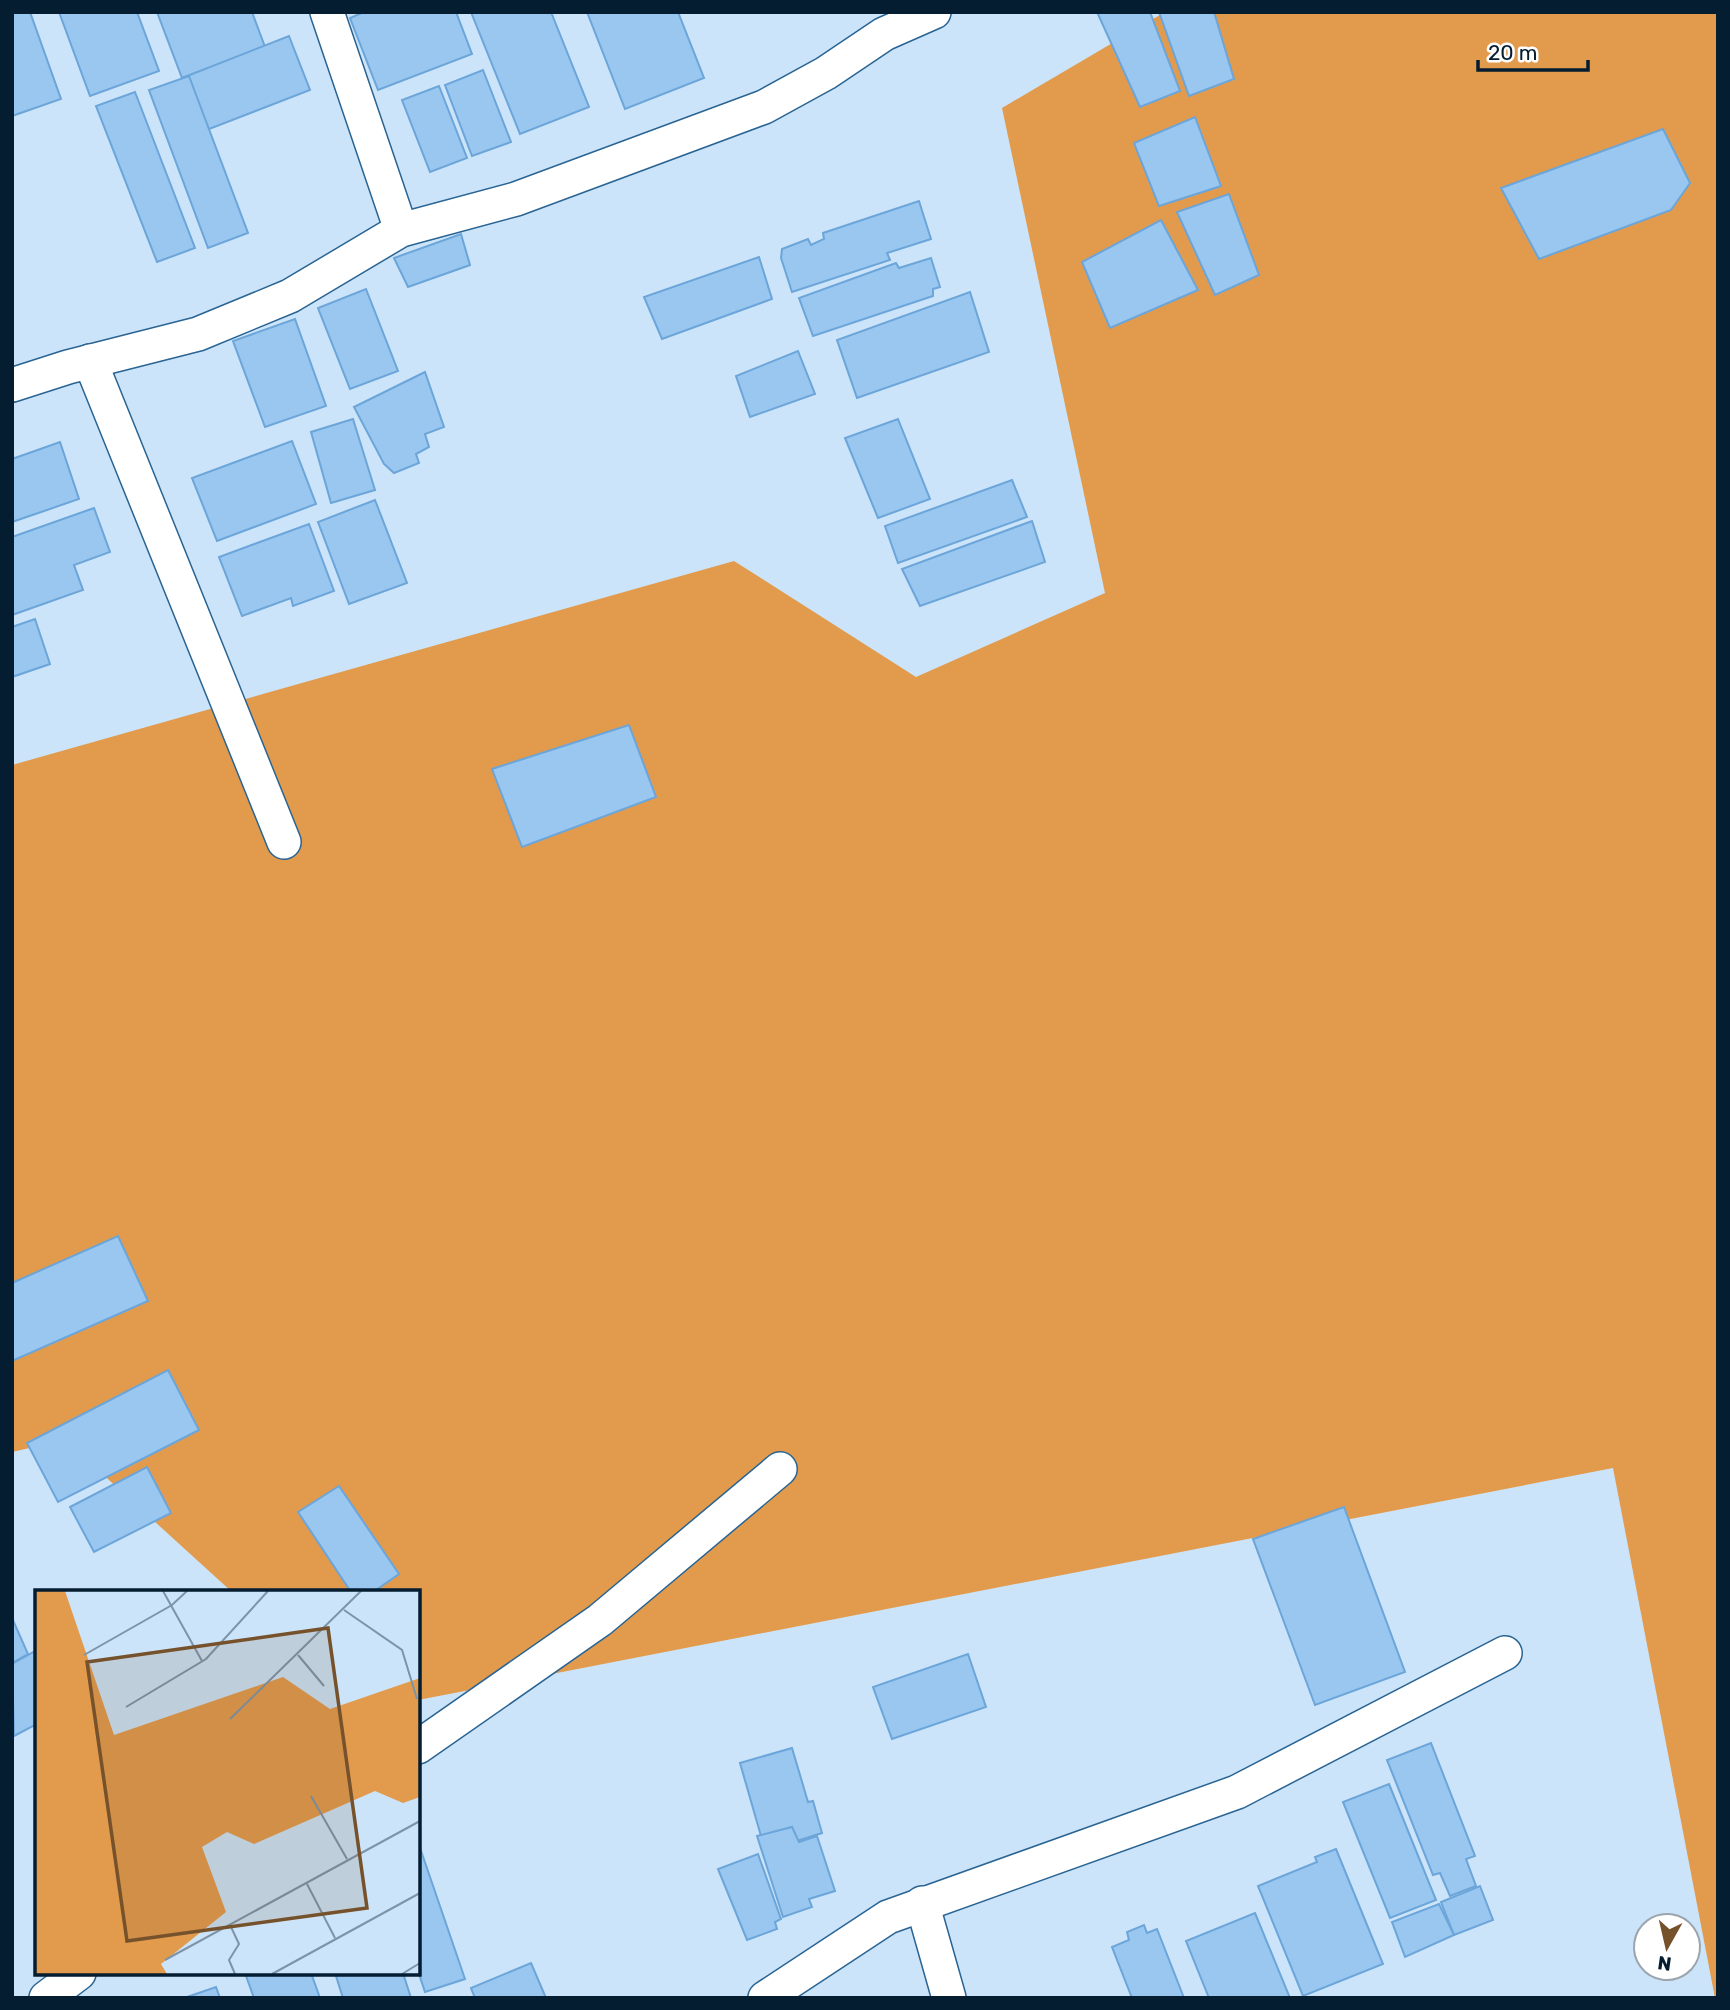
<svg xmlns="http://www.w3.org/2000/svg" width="1730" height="2010" viewBox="0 0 1730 2010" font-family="Rubik,sans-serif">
	<rect width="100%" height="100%" fill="#cce4f9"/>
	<polygon fill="#e29b4d" points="1165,12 1718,12 1718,1998 1715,1998 1613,1468 418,1700 418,1592 232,1592 65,1440 12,1452 12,765 734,561 916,677 1105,593 1002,108"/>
	<g fill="#99c7f0" stroke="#6ba5d9" stroke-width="2">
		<polygon points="12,12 30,12 61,99 12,116"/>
		<polygon points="59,12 137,12 159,71 90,96"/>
		<polygon points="157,12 252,12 265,47 182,78"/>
		<polygon points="364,12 456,12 472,54 378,90 350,18"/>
		<polygon points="471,12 551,12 589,107 520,134"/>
		<polygon points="587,12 678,12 704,78 625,109"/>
		<polygon points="1097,12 1150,12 1180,91 1140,107"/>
		<polygon points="1159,12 1214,12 1234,79 1189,96"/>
		<polygon points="289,36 310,90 204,131 182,78"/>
		<polygon points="483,70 511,142 472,156 445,85"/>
		<polygon points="189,76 248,233 208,248 149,90"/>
		<polygon points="439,86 467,158 430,172 402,100"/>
		<polygon points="135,92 195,248 157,262 96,106"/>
		<polygon points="1195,117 1221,186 1159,206 1134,143"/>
		<polygon points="1663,129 1690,183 1671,210 1539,259 1501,188"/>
		<polygon points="1229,194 1259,275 1215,295 1177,212"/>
		<polygon points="919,201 931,239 887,253 890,260 792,292 781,258 782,249 808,239 811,245 824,239 823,233"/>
		<polygon points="1161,220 1198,290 1110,328 1082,262"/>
		<polygon points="461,234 470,265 408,287 394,258"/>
		<polygon points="759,257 772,299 662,339 644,297"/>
		<polygon points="931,258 940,287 933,289 933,296 813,336 799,298 896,263 899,268"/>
		<polygon points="366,289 398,371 350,389 318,308"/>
		<polygon points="970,292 989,352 857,398 837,340"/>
		<polygon points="295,319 326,406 265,427 233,341"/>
		<polygon points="798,351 815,394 750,417 736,376"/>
		<polygon points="425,372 444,427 425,434 429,447 416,454 419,463 394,473 384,464 354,407"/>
		<polygon points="353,419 375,490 331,503 311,432"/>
		<polygon points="898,419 930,499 878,518 845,438"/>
		<polygon points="292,441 316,504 217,541 192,478"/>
		<polygon points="60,442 79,499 12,522 12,459"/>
		<polygon points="1012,480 1027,517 898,563 885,526"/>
		<polygon points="375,500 407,583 349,604 318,522"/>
		<polygon points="94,508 110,552 74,565 83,590 12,615 12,537"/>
		<polygon points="1032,521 1045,562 920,606 902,569"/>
		<polygon points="309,524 334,591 293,606 291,598 242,616 219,557"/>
		<polygon points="35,619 50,664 12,677 12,627"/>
		<polygon points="629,725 656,797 522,847 492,769"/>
		<polygon points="118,1236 148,1301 12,1361 12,1283"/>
		<polygon points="168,1370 199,1430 58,1502 27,1443"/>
		<polygon points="147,1467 171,1513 94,1552 70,1507"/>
		<polygon points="339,1486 399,1574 373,1592 351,1592 298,1512"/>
		<polygon points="1344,1507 1405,1672 1315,1705 1253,1539"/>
		<polygon points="12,1618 28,1654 12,1663"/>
		<polygon points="37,1650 37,1724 14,1736 12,1664"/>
		<polygon points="968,1654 986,1707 892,1739 873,1687"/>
		<polygon points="1431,1743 1475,1856 1466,1859 1476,1886 1450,1896 1440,1873 1433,1875 1387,1760"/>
		<polygon points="792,1748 808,1802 813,1801 822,1833 797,1841 792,1827 761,1836 740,1763"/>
		<polygon points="1389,1784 1436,1900 1390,1918 1343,1802"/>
		<polygon points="792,1827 799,1842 817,1836 835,1891 809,1899 812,1907 783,1917 757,1836"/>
		<polygon points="418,1842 465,1979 425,1992 418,1971"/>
		<polygon points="1336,1849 1383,1964 1303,1996 1258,1886 1317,1862 1315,1857"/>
		<polygon points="758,1854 781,1919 775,1922 777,1929 747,1940 718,1869"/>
		<polygon points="1480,1886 1493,1920 1454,1935 1441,1902"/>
		<polygon points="1439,1904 1454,1935 1405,1957 1392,1922"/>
		<polygon points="1255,1913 1290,1998 1209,1998 1186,1941"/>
		<polygon points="1144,1925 1147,1933 1157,1929 1184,1998 1132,1998 1112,1947 1129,1940 1127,1932"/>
		<polygon points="531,1963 546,1998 475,1998 471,1988"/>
		<polygon points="245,1973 311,1973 320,1998 254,1998"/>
		<polygon points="335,1973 403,1973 411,1998 343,1998"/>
		<polygon points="216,1987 220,1998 184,1998"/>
	</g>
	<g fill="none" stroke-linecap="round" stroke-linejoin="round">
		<defs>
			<g id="minor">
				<polyline points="327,12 401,230"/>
				<polyline points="90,361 284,842"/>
				<polyline points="12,385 68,367 198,334 290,296 401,230 516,199 764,107 826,73 884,34 934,12"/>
				<polyline points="418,1747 600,1620 780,1469"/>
				<polyline points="922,1903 949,1998"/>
				<polyline points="46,1998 79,1973"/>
				<polyline points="765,1998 888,1917 1237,1792 1505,1653"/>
			</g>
		</defs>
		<use href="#minor" stroke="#296493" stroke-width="36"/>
		<use href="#minor" stroke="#fff" stroke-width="33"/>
	</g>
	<g transform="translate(35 1590)">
		<rect width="385" height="385" fill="#cce4f9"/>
		<path d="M 0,1 L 30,1 L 79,145 L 248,87 L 295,119 L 385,88 L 385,207 L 368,213 L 340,201 L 219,254 L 192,242 L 167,257 L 191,322 L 126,374 L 132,384 L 0,384 Z" fill="#e29b4d"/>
		<path fill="none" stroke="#7c94a9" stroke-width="2" d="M 128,1 L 167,71M 309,20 L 367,60 L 382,109M 49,65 L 137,15 L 152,1M 263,65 L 289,96M 91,117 L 171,69 L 233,1M 195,129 L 326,1M 276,206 L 312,269M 272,294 L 300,348M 196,337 L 204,354 L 194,370 L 200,384M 130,370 L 385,231M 237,384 L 385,303M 367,384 L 385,373"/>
		<path fill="#76522c" fill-opacity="0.15" stroke="#76522c" stroke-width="3.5" d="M 293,38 L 332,318 L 92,351 L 52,72 Z"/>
		<rect width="385" height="385" fill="none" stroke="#051d31" stroke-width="3.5"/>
	</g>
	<rect width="1730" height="2010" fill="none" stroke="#051d31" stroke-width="28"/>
	<g transform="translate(1667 1947) rotate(188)"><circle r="33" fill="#ffffff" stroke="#9ba5ad" stroke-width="2"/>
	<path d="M0-5L12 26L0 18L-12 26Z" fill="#76522c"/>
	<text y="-10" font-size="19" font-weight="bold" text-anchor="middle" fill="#051d31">N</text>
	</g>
	<path d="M1478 60v10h110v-10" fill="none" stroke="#051d31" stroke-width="3.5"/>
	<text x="1488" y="60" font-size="21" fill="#051d31" stroke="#ffffff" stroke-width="5" paint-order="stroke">20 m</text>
</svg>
